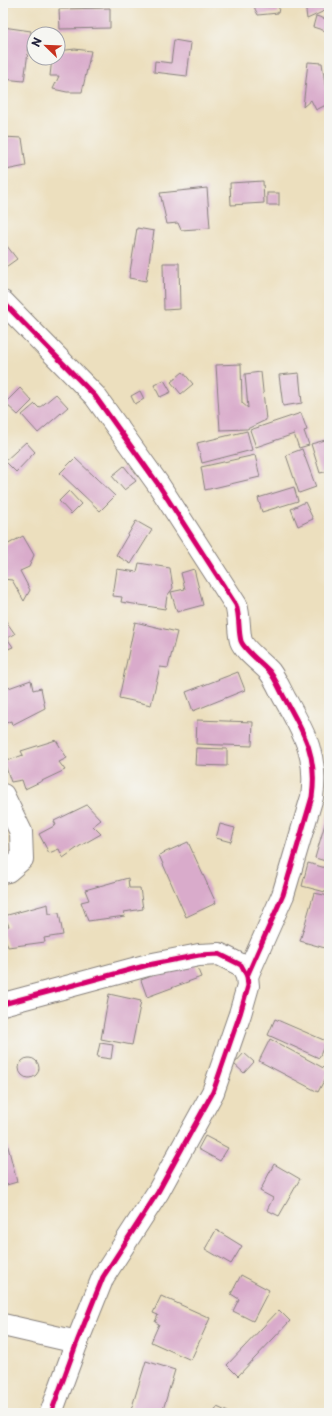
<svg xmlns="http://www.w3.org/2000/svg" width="332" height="1416" viewBox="0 0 332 1416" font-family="'Playpen Sans',sans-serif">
	<rect width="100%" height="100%" fill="#f6f6f2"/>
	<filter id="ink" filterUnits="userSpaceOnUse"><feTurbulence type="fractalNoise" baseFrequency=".025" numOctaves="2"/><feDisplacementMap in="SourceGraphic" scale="8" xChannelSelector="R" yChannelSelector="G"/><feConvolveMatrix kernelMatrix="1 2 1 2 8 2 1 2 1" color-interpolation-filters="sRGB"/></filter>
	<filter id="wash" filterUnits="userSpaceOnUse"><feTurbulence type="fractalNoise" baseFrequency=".012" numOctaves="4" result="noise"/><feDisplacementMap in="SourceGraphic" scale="16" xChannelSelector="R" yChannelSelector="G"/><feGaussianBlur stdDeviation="0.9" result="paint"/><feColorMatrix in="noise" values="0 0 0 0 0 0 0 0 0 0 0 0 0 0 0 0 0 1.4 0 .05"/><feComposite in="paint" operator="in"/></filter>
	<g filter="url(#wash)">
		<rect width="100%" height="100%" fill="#ecdfbe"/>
		<g id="blocks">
			<g fill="#d9abcb">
				<polygon points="254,3 280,3 278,13 258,15 255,9"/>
				<polygon points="305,3 327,3 329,9 307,19"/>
				<polygon points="110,8 110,28 60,29 59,9"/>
				<polygon points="316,16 329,20 329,32 313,27"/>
				<polygon points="3,27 31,31 24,81 3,79"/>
				<polygon points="174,40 191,43 187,76 154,72 155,61 171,63"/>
				<polygon points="75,49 91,51 82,92 67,92 53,89 59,76 50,76 52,58 58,58 58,51"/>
				<polygon points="308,62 322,63 328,104 316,110 311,100 303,107"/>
				<polygon points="3,137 22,138 26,166 6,170 3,169"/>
				<polygon points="263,181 264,203 231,205 230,183"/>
				<polygon points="207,188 210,228 181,230 178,223 167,224 160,193"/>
				<rect x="267" y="193" width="12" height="12"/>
				<polygon points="137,228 154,231 146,281 129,278"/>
				<polygon points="3,241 17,259 3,269"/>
				<polygon points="163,263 179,263 180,309 164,310"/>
				<polygon points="241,364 242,403 248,408 245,374 261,372 266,420 247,429 220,430 216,365"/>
				<polygon points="183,372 193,384 181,394 171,382"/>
				<polygon points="299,373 302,403 283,406 279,375"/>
				<polygon points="164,380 171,392 160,397 154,385"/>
				<polygon points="20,388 32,401 18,415 5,403"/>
				<polygon points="140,391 144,399 135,404 131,396"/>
				<polygon points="56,394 68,407 38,433 22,415 35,404 39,408"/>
				<polygon points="301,413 307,430 304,431 309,445 299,448 294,434 256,447 250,430"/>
				<polygon points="247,431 252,450 202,463 197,443"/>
				<polygon points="329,439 329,471 320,473 311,444"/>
				<polygon points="26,442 35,452 16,472 5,461"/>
				<polygon points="302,449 316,487 299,493 286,455"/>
				<polygon points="255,455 260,477 205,490 201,467"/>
				<polygon points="75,458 115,496 100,511 60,473"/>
				<polygon points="124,466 136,481 124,490 112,476"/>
				<polygon points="294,487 298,501 262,512 258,498"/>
				<polygon points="69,491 81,504 71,514 59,501"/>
				<polygon points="305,502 313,519 298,526 291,509"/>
				<polygon points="136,521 152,530 131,564 116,555"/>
				<polygon points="23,536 34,555 29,567 20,571 30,590 24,601 12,580 3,579 3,547"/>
				<polygon points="139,563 170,568 173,588 167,596 165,609 121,602 122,597 113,596 117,569 137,572"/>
				<polygon points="194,569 203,605 177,612 171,592 185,589 181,573"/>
				<polygon points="3,617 15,634 7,638 13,647 3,651"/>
				<polygon points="135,622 177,632 168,668 160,667 151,705 119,698"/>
				<polygon points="238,672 245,690 193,711 186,692"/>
				<polygon points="31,680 33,690 41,688 45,708 12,725 11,721 3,724 3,690"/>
				<polygon points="197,720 253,722 252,746 196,744"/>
				<polygon points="56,740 67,758 59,762 65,770 25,789 22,780 11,782 4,762 23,755 21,751"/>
				<polygon points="196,748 227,749 227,766 195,765"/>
				<polygon points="87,805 101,820 93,826 101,834 80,846 63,858 59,849 49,853 39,834 56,825 54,821"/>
				<polygon points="329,810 329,862 315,858"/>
				<polygon points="220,824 235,828 231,842 216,838"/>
				<polygon points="188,842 216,903 186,917 159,855"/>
				<polygon points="308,863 329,869 329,893 302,886"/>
				<polygon points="128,878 129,888 140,888 143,909 124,912 125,916 88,921 81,902 89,900 85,890"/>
				<polygon points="314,893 329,896 329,935 325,948 300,941"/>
				<polygon points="48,904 49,914 59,913 63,935 44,938 45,942 8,947 3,934 3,927 9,926 4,916"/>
				<polygon points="194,960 201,977 147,997 141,980"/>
				<polygon points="109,994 141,1001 132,1045 101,1039"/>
				<polygon points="275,1019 326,1041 319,1058 268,1035"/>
				<polygon points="270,1039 329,1071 318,1092 259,1061"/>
				<polygon points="100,1043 113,1045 111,1059 97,1057"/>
				<polygon points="244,1053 254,1062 244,1073 234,1064"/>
				<circle cx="29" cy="1068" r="10"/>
				<polygon points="3,1131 4,1131 17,1182 3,1186"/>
				<polygon points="205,1136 228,1148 220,1161 198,1149"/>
				<polygon points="274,1164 300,1179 279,1216 267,1210 273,1198 260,1191"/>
				<polygon points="216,1230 242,1246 231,1264 205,1249"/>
				<polygon points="241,1275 269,1290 253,1321 233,1311 239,1299 231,1294"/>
				<polygon points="161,1296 210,1318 191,1360 151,1342 159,1324 155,1322 158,1315 153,1313"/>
				<polygon points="279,1310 290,1321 238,1376 227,1365"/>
				<polygon points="146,1361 175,1370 162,1413 142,1413 131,1410"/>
				<polygon points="217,1407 228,1412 227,1413 214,1413"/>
			</g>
		</g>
	</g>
	<g filter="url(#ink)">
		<use href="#blocks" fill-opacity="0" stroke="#87807c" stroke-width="1"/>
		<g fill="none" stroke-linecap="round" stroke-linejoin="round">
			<defs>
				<g id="minor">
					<path d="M 3,302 L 95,396 L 158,484 L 236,605 C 240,617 238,631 241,641 C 244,650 263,664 270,672 C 276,680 280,690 285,699 C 304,733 318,756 312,797 L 283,895 L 247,976"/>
					<polyline points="3,795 21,832 22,859 8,871 3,872"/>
					<polyline points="3,1004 148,965 199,955 219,954 241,965 247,976 248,986 240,1014 213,1092 158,1192 103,1277 77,1342 51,1413"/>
					<polyline points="3,1325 77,1342"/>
				</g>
			</defs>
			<use href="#minor" stroke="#87807c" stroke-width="24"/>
			<use href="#minor" stroke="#fff" stroke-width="22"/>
			<defs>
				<g id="cycleway">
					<path d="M 3,302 L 95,396 L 158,484 L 236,605 C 240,617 238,631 241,641 C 244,650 263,664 270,672 C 276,680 280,690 285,699 C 304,733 318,756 312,797 L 283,895 L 247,976"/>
					<polyline points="3,1004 148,965 199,955 219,954 241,965 247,976 248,986 240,1014 213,1092 158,1192 103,1277 77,1342 51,1413"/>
				</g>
			</defs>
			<use href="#cycleway" stroke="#f6f6f2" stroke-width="8"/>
			<use href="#cycleway" stroke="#d6006c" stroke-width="5"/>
		</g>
	</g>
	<rect width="332" height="1416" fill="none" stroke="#f6f6f2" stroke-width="16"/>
	<g transform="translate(46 46) rotate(293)"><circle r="19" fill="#f6f6f2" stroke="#a1a1a9"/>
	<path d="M0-3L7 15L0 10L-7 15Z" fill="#c8321e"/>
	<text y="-6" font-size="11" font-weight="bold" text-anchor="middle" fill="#22223b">N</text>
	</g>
</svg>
